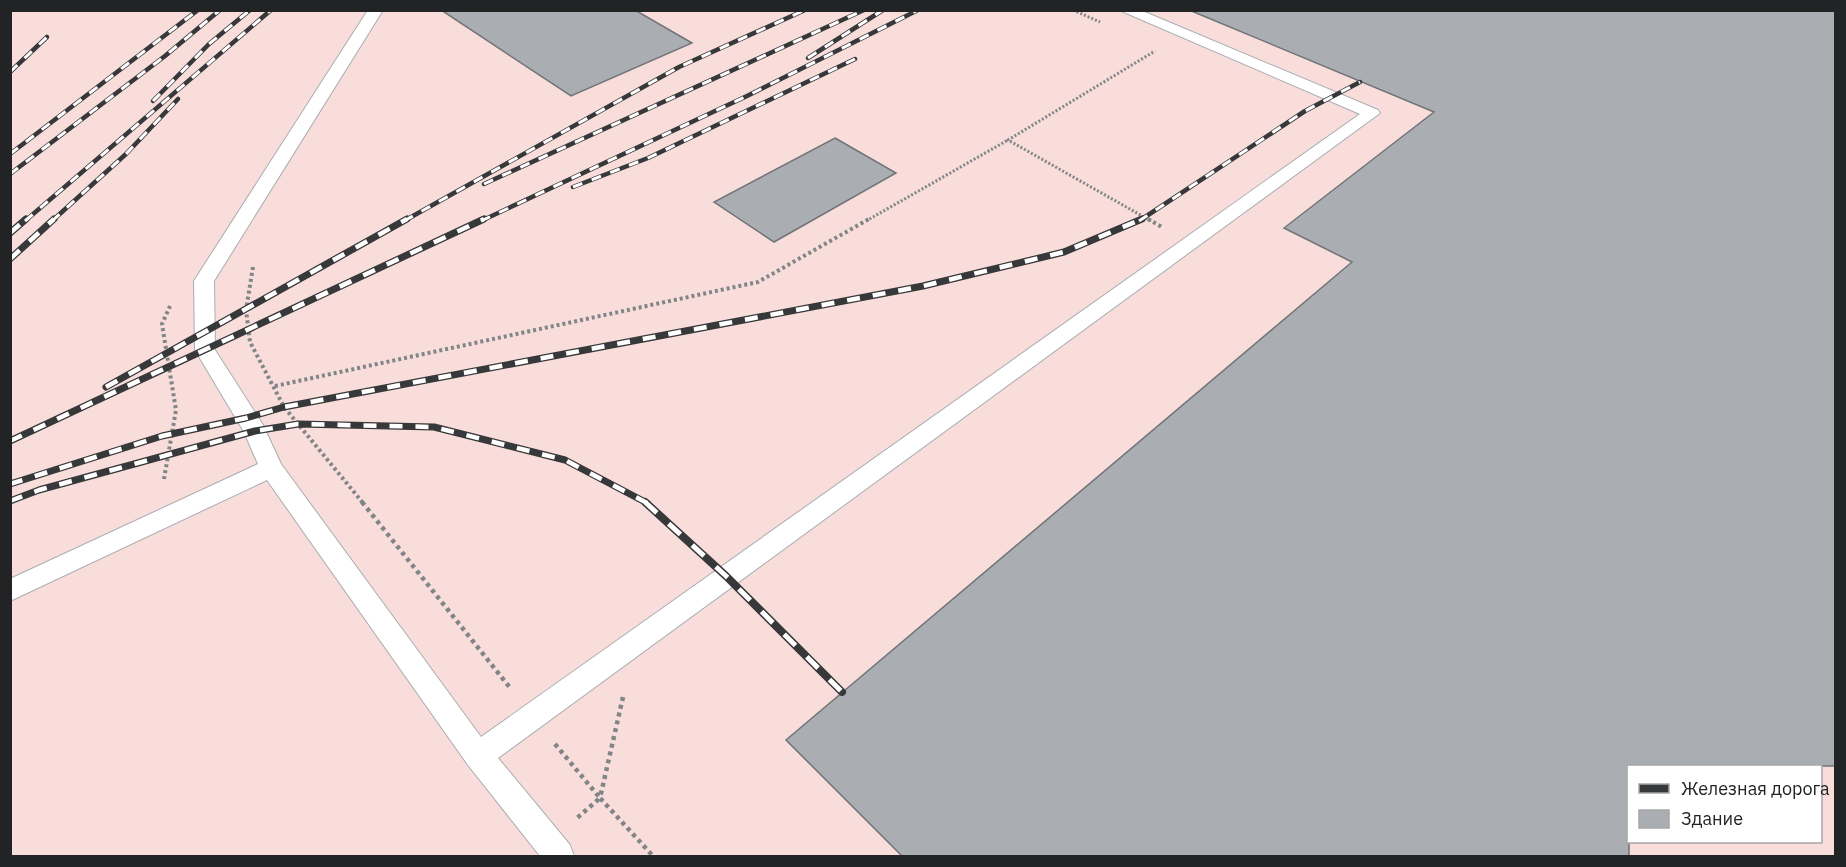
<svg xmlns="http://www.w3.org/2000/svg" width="1846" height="867" viewBox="0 0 1846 867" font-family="'IBM Plex Sans',sans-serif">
	<rect width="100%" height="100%" fill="#eaeff3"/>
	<path fill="#f8ddda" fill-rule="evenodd" d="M 10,11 L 1835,11 L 1835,856 L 11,856 ZM 1628,766 L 1820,766 L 1820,842 L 1628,842 Z"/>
	<g fill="#aaaeb2" stroke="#707478" stroke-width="1.5">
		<polygon points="441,10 635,10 692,43 571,96"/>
		<polygon points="1189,10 1836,10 1836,766 1629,766 1629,856 902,856 786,740 1352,262 1284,228 1434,112"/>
		<polygon points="835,138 896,173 774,242 714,202"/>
	</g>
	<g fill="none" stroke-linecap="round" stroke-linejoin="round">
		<defs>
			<polygon id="service" points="368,10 383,10 214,281 215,350 263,425 281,464 481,737 1360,114 1119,10 1140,10 1378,110 1380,113 498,758 570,845 574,856 540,856 468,765 267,480 10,601 10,579 258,464 244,432 195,350 194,281"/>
		</defs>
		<use href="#service" stroke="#a9adb2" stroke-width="2"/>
		<g stroke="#828588" stroke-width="3" stroke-dasharray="2 2" stroke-linecap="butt">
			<polyline points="1073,10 1100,22"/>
			<polyline points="866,221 1008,140"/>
			<polyline points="1151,221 1008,140 1155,51"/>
		</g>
		<g stroke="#828588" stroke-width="4" stroke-dasharray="3 3" stroke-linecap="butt">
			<polyline points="1148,219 1162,227"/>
			<polyline points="253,267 246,310 250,342 284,407 363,503"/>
			<polyline points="275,386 758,282 869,219"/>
			<polyline points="164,479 176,410 162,324 170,306"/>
		</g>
		<g stroke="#828588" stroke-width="4.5" stroke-dasharray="4 4" stroke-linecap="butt">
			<polyline points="362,502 511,689"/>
			<polyline points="623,697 600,798 653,856"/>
			<polyline points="555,744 600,798 577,818"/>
		</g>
		<use href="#service" fill="#fff" fill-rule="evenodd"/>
		<defs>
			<g id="rail-far2">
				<polyline points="808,58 883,10"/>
				<polyline points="10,72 47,37"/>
				<polyline points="153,101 209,44 250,10"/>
				<polyline points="10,154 198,10"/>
				<polyline points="10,174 165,56 220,10"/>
				<polyline points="484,184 864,10"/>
				<polyline points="573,187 648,158 855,59"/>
				<polyline points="25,221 271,10"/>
				<polyline points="52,221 126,154 178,99"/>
				<polyline points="404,221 679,67 805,10"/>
				<polyline points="481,221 747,96 918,10"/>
				<polyline points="1139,221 1305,111 1360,82"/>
			</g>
			<g id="rail-far1">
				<polyline points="10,233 26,219"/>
				<polyline points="10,259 54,219"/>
				<polyline points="106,387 407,219"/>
				<polyline points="10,441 484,219"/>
				<polyline points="10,484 162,436 246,418 284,407 923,286 1064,252 1142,219"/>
				<polyline points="10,501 39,490 255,431 298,424 434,427 565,460 647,503"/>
			</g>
			<polyline id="rail" points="645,502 726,576 842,692"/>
		</defs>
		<use href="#rail-far2" stroke="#37383a" stroke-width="4.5"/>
		<use href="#rail-far1" stroke="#37383a" stroke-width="7"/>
		<use href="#rail" stroke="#37383a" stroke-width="8"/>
		<use href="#rail-far2" stroke="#fff" stroke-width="3" stroke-dasharray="10" stroke-linecap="butt"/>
		<use href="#rail-far1" stroke="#fff" stroke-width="4.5" stroke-dasharray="13" stroke-linecap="butt"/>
		<use href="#rail" stroke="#fff" stroke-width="5" stroke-dasharray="16" stroke-linecap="butt"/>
	</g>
	<rect width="1846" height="867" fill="none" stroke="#222325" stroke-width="24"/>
	<rect x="1627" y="765" width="195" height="78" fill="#ffffff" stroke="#a7a7a8" stroke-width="1.5"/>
	<rect x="1639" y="784" width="30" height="9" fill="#37383a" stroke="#a7a7a8" stroke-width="1.5"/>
	<text x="1681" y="795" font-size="18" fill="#222325">Железная дорога</text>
	<rect x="1639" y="810" width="30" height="18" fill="#aaaeb2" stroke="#a7a7a8" stroke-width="1.5"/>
	<text x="1681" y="825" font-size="18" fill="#222325">Здание</text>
</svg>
